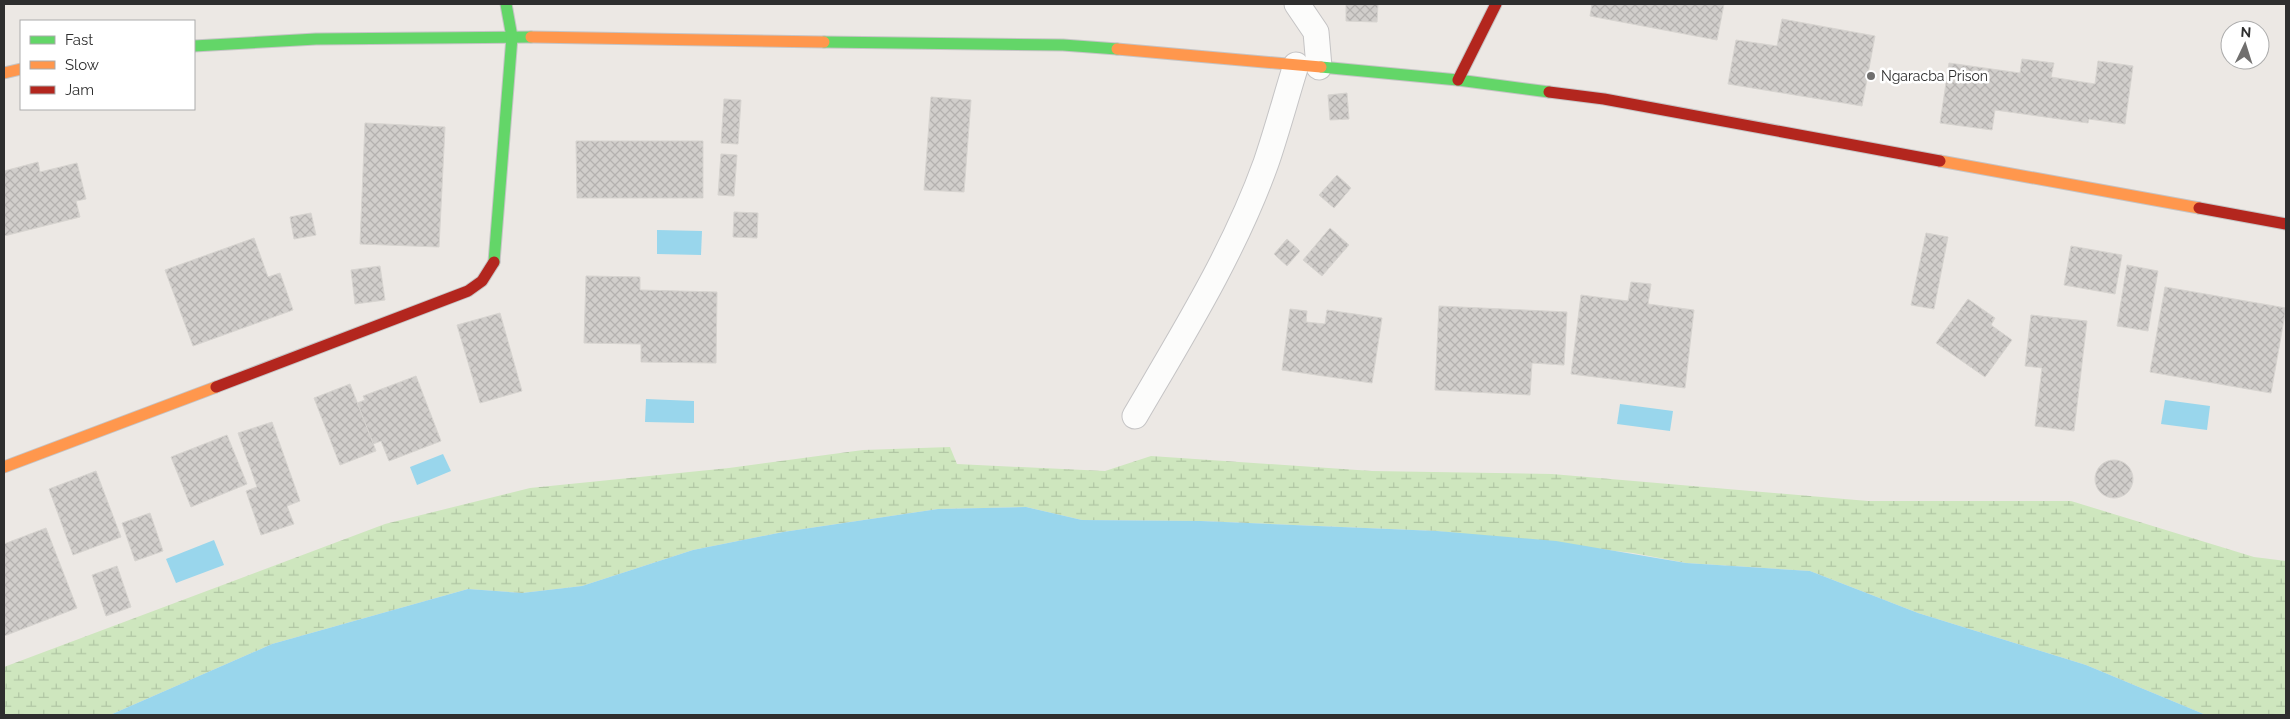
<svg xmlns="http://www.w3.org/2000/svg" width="2290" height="719" viewBox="0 0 2290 719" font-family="Raleway,sans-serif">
	<defs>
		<pattern id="wetland-marsh" width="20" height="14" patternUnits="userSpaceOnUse" patternTransform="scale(1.25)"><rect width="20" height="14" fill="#cee6be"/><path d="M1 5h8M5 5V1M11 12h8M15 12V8" fill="none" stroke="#b1c6a4"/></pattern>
		<pattern id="building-cross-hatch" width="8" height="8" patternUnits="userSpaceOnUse" patternTransform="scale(1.25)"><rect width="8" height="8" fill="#d1cecb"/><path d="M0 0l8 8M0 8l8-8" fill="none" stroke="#b4b1af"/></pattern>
	</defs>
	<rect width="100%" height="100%" fill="#ece8e4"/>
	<polygon fill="url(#wetland-marsh)" points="950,447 957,464 1105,471 1151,456 1372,471 1552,474 1868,501 2071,501 2254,557 2286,561 2286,715 2206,715 2086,665 1918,613 1810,571 1686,563 1633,553 1437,531 1201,521 1082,520 1026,507 938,509 783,532 693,550 582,586 522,593 468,589 272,644 110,715 4,715 4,667 385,524 530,488 729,468 863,450"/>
	<g fill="#99d6ec">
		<polygon points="657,230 702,231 701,255 657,254"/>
		<polygon points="646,399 694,401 694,423 645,422"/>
		<polygon points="2165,400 2210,406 2207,430 2161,424"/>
		<polygon points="1620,404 1673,411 1670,431 1617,424"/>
		<polygon points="443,454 451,471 417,485 410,467"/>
		<polygon points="1026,507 1082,520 1201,521 1437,531 1556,541 1686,563 1810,571 1918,613 2086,665 2206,715 110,715 272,644 468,589 522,593 582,586 693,550 783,532 938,509"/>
		<polygon points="214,540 224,565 176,583 166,559"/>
	</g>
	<g fill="url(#building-cross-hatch)" stroke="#d7d4d0">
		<polygon points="1346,4 1378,4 1377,22 1346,21"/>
		<polygon points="1592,4 1724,4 1717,40 1590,16"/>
		<polygon points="1782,19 1875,36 1862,106 1728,84 1736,40 1777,46"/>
		<polygon points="2022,59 2054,63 2051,77 2095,84 2098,61 2133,66 2125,124 2089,119 2088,123 1995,110 1992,130 1940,123 1949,63 2020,73"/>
		<polygon points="1347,93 1349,119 1330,120 1328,95"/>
		<polygon points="931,97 971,100 964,192 924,190"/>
		<polygon points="724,99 741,100 738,144 721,143"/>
		<polygon points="365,123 445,127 439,247 360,244"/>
		<polygon points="576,141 703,141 703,198 577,198"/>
		<polygon points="721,154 737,155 734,196 718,195"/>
		<polygon points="38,162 40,172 77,163 86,199 76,201 80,217 4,236 4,171"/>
		<polygon points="1337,175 1351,188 1334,208 1319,195"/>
		<polygon points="734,212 758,213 757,238 733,237"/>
		<polygon points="311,213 316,235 294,239 290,217"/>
		<polygon points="1330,228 1349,245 1322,276 1303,260"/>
		<polygon points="1926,233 1948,237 1934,309 1911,305"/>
		<polygon points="254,238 268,277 280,273 293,310 193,346 165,270"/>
		<polygon points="1287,239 1300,251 1287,266 1274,254"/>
		<polygon points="2071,246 2122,255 2115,294 2064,285"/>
		<polygon points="2127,265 2158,271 2148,331 2117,326"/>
		<polygon points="380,266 385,300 355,304 351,270"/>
		<polygon points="586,276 640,277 640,290 717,292 716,363 641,362 641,344 584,343"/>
		<polygon points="1631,282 1651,284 1648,304 1694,310 1685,388 1571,374 1581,295 1628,301"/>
		<polygon points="2165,287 2286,308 2271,393 2150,372"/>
		<polygon points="1968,299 1995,318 1991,325 2012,340 1985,377 1936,343"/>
		<polygon points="1439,306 1567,312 1564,365 1532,363 1530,395 1435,390"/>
		<polygon points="1290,309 1307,311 1306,322 1325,324 1327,310 1382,318 1372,383 1282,370"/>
		<polygon points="500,313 522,391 480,403 457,325"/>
		<polygon points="2031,315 2087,321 2074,431 2035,426 2042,368 2025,366"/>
		<polygon points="416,376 441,441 389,461 381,441 373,444 357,403 365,400 363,396"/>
		<polygon points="350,384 376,451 340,465 314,398"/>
		<polygon points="272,422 300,501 287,506 294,524 261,535 246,491 257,487 238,433"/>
		<polygon points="227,435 247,484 191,507 171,457"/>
		<circle cx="2114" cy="479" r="19"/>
		<polygon points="96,471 121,537 73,555 49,489"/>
		<polygon points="150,513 163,551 135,561 122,523"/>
		<polygon points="46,528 77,608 4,636 4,544"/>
		<polygon points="117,566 131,607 106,616 92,575"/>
	</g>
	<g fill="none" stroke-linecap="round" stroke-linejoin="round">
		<defs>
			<g id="street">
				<polyline points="1297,4 1316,32 1319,67"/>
				<path d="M 1135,416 C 1183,334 1234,252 1266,163 C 1277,131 1286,97 1296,65"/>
			</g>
			<g id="fast">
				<polyline points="824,42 1063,45 1117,49"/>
				<polyline points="194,46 316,39 531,37"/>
				<polyline points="1321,67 1458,80 1549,92"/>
				<polyline points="494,262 512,37 506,4"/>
			</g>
			<g id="slow">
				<polyline points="531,37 824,42"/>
				<polyline points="1117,49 1321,67"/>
				<polyline points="4,73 21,69"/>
				<polyline points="1940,161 2199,208"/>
				<polyline points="4,467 216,387"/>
			</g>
			<g id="jam">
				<polyline points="1458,80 1496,4"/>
				<polyline points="1549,92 1604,99 1940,161"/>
				<polyline points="2199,208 2286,224"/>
				<polyline points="216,387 468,291 482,281 494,262"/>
			</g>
		</defs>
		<use href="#street" stroke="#c5c4c5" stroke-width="27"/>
		<use href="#fast" stroke="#c5c4c5" stroke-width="13"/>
		<use href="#slow" stroke="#c5c4c5" stroke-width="13"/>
		<use href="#jam" stroke="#c5c4c5" stroke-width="13"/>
		<use href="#street" stroke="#fcfcfb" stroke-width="25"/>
		<use href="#fast" stroke="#63d668" stroke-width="11"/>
		<use href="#slow" stroke="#ff974d" stroke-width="11"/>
		<use href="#jam" stroke="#b3261e" stroke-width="11"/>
	</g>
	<circle fill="#706f6e" stroke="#fff" stroke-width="2" cx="1871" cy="76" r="5"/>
	<g text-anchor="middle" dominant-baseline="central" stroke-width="5" stroke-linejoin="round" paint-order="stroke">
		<g font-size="14" fill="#2e2e2e" stroke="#fff" text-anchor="start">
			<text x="1881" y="76">Ngaracba Prison</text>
		</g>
	</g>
	<rect width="2290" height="719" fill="none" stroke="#2e2e2e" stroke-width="10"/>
	<rect x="20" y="20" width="175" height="90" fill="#ffffff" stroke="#ababab"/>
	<rect x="30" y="36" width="25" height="8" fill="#63d668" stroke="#ababab"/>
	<text x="65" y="45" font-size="15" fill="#2e2e2e">Fast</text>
	<rect x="30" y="61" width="25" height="8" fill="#ff974d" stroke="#ababab"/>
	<text x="65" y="70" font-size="15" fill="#2e2e2e">Slow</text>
	<rect x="30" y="86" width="25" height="8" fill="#b3261e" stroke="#ababab"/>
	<text x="65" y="95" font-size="15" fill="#2e2e2e">Jam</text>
	<g transform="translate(2245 45) rotate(4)"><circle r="24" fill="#ffffff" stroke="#ababab"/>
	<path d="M0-4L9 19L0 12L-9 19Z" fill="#706f6e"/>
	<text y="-8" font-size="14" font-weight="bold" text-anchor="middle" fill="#2e2e2e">N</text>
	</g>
</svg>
